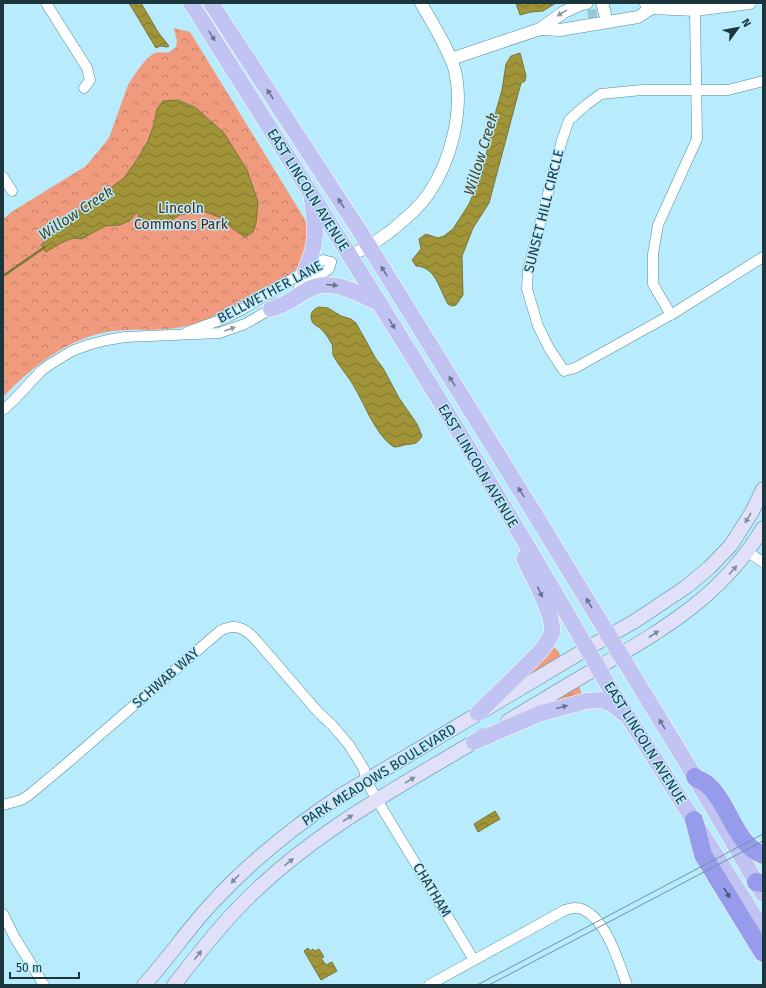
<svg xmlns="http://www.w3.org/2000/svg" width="766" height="988" viewBox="0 0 766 988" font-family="'Fira Sans',sans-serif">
	<defs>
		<pattern id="grass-tufts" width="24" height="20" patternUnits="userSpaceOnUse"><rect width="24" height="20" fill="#f09b7d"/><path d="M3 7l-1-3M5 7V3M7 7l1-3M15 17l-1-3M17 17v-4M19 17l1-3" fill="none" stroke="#c27f68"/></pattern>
		<pattern id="forest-crowns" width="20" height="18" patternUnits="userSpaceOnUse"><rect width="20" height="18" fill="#f09b7d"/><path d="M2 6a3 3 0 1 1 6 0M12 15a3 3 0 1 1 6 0" fill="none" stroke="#c27f68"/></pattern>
		<pattern id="water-waves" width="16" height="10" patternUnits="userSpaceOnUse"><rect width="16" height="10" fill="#a19338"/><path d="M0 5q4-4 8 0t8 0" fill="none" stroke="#827931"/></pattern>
	</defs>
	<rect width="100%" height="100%" fill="#b8ebfc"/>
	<g fill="url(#grass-tufts)">
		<polygon points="551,644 559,652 560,656 521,680"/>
		<polygon points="578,684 583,697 539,711"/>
	</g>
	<path fill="url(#forest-crowns)" d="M 174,28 L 190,32 L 307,223 L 310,233 L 299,267 C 291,274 280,279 271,285 C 244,301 217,318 186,326 C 163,332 137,328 113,331 C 69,337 33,366 3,397 L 3,219 L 13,211 L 86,166 L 109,138 L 128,85 C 133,77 146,56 155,53 C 165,50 166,57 176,47 L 177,41 Z"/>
	<g fill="url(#water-waves)" stroke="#79773a">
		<polygon points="129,3 141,3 158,32 169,46 167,47 160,46 156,48"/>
		<polygon points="516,3 556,3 543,11 531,12 520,15"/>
		<path d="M 520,53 L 526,76 L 525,81 L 521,83 L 489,203 L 473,228 L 462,256 L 463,295 L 456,305 L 452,306 L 448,304 C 439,289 436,267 416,266 L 412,260 L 421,249 L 419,239 L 426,234 L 438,238 L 444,236 L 449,232 L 453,229 L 469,204 L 482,174 L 494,118 L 502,90 L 506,64 L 511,56 Z"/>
		<polygon points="178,100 196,108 224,133 247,170 258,202 256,223 253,232 245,237 236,231 219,217 203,211 180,215 171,220 151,225 141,223 137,212 129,221 120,225 105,226 85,237 80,239 75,238 70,239 57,245 46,252 41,245 73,215 124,178 138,158 148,141 154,124 157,109 163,101"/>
		<path d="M 319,307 L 328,308 L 341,316 L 351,319 L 356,323 L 376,359 L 383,368 L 399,398 L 417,424 L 422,436 C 416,446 414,443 404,445 C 401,446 398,447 394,447 C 375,435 364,402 352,383 C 349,378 335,360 333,355 C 332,350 334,346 330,341 C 328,337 324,332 321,329 C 318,326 313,325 312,321 C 309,314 313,309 319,307 Z"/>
		<polygon points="495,811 500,819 478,832 474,824"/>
		<polygon points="308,948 310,951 313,949 315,951 319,949 324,957 321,958 326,965 332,962 337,971 321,980 304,951"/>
	</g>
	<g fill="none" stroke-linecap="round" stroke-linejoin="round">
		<polyline stroke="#79773a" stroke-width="2.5" points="3,276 45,247"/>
		<polyline stroke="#99c7d6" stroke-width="12" stroke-dasharray="12 6" stroke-linecap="butt" points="588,16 597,15"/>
		<defs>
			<g id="minor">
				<polyline points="46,3 87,68 90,80 84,88"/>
				<polyline points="763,81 728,90 642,90 601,94 586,105 569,120 562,140 528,270 527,289 538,326 549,348 564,371 575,368 674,313 763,257"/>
				<polyline points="3,177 12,191"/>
				<polyline points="299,287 329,269 331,262"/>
				<polyline points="671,315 653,284 653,254 658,225 697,139 695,10"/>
				<polyline points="187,332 223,319 243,309 323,260 331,262"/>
				<polyline points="3,410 14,400 41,371 49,365 72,351 88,345 107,340 125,337 219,333 245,324 271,309 274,304"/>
				<polyline points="748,552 763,562"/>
				<path d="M 3,805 L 21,800 L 29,795 L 65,765 L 220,631 C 235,623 245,628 255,639 L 318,712 L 332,725 L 349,745 L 364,769 L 366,780 L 377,800 L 474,960"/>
				<polyline points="3,914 15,938 44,985"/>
				<path d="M 429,985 L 565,910 C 571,908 578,907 584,910 C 607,921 619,963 627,985"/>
			</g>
			<g id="tertiary">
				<polyline points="602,3 605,14"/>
				<polyline points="646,4 652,8 695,10 750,3"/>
				<polyline points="540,29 560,30 638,17 652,8"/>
				<polyline points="451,59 540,29 564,12 579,5 587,3"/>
				<path d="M 359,251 C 371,246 381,238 392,230 C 405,219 419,208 429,193 C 451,161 464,110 455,71 C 449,49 432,23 421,3"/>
			</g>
			<g id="secondary">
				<path d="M 508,721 C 538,703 567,685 597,668 C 664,629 722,596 763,528"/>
				<path d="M 144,985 C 169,958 189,927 214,901 C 251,861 295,826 340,796 L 588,648 L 635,621 L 686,587 L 709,568 L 731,545 L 752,512 L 763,489"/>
				<path d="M 174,985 C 196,957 217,929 242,904 C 311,833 400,786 484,736"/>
			</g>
			<g id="primary">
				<path d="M 191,3 C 333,229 477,454 608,685 L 763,930"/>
				<polyline points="211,3 359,230 536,516 695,777 763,894"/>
				<path d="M 305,271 C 318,242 316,231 312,200"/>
				<path d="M 271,309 C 277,307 283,305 288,302 C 295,298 302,293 309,289 C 333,277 358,294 379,303"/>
				<path d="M 478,713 L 541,651 C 545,645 550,639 552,632 C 554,614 532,576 524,558"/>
				<polyline points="474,742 539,714 586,701 601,700 612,704 623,713"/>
			</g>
			<g id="motorway">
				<path d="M 695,777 C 699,780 705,782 708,785 C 730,805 734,843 763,855"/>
				<polyline points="694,820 703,855 763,953"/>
				<polyline points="756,882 763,883"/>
			</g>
		</defs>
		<use href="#minor" stroke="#4e8da1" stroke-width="11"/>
		<use href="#tertiary" stroke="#4e8da1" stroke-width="13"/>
		<use href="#secondary" stroke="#4e8da1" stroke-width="15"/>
		<use href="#primary" stroke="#fff" stroke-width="17"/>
		<use href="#motorway" stroke="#fff" stroke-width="19"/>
		<use href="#minor" stroke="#fff" stroke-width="10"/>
		<use href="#tertiary" stroke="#fff" stroke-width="12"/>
		<use href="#secondary" stroke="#e0e1f9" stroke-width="14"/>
		<use href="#primary" stroke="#c1c3f3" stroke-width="16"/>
		<use href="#motorway" stroke="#979beb" stroke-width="18"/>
		<g stroke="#6d94a1" stroke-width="1">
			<polyline points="477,985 763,834"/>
			<polyline points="489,985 763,841"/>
		</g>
	</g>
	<defs><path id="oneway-solid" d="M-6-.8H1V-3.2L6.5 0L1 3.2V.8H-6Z"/></defs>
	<g fill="#8e9a9e">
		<use href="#oneway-solid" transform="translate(562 13) rotate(148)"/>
		<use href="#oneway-solid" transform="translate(230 329) rotate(-20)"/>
	</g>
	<g fill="#66758f">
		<use href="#oneway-solid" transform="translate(212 36) rotate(58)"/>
		<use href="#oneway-solid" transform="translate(270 94) rotate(-123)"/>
		<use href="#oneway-solid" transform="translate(341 203) rotate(-123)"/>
		<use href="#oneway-solid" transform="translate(384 271) rotate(-122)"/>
		<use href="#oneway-solid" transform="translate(332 285) rotate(5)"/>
		<use href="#oneway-solid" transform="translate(392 324) rotate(59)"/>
		<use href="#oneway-solid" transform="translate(452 381) rotate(-122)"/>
		<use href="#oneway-solid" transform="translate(521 492) rotate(-122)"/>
		<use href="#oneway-solid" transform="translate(540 592) rotate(65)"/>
		<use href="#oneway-solid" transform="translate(589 603) rotate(-121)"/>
		<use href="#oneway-solid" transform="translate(562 707) rotate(-15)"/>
		<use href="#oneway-solid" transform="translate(662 724) rotate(-121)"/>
	</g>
	<g fill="#7e8c9c">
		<use href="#oneway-solid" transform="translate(748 518) rotate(121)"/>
		<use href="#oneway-solid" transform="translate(733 570) rotate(-48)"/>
		<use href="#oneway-solid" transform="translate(654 634) rotate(-33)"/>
		<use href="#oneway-solid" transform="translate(410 780) rotate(-31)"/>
		<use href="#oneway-solid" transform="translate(348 818) rotate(-33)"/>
		<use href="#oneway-solid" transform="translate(289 862) rotate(-39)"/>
		<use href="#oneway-solid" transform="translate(235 879) rotate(134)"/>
		<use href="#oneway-solid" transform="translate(198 955) rotate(-51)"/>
	</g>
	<use fill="#47597b" href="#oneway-solid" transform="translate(727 893) rotate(58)"/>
	<g text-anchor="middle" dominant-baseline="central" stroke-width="3" stroke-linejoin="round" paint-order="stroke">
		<g font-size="14" fill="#1c363e" stroke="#b8ebfc">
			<text transform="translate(308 190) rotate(58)">EAST LINCOLN AVENUE</text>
			<text transform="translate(544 211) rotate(-76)">SUNSET HILL CIRCLE</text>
			<text transform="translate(270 292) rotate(-28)">BELLWETHER LANE</text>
			<text transform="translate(478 466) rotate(59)">EAST LINCOLN AVENUE</text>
			<text transform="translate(166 678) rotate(-41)">SCHWAB WAY</text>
			<text transform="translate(645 743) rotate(58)">EAST LINCOLN AVENUE</text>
			<text transform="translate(379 775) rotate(-32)">PARK MEADOWS BOULEVARD</text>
			<text transform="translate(432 890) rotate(59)">CHATHAM</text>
		</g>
		<g font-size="14" fill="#59230e" stroke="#b8ebfc">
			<text x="181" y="208">Lincoln<tspan x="181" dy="16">Commons Park</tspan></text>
		</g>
		<g font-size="15" font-style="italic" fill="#4b451e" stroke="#b8ebfc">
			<text transform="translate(481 154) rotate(-73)">Willow Creek</text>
			<text transform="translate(76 213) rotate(-33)">Willow Creek</text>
		</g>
	</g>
	<rect width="766" height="988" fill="none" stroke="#1c363e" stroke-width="8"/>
	<g transform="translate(738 28) rotate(58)" stroke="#b8ebfc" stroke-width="3" paint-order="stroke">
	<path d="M0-3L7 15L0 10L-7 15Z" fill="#1c363e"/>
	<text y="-6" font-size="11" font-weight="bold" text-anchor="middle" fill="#1c363e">N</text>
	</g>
	<path d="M10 972v6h69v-6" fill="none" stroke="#1c363e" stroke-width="2"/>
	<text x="16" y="972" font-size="12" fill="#1c363e" stroke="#b8ebfc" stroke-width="3" paint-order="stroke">50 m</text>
</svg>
